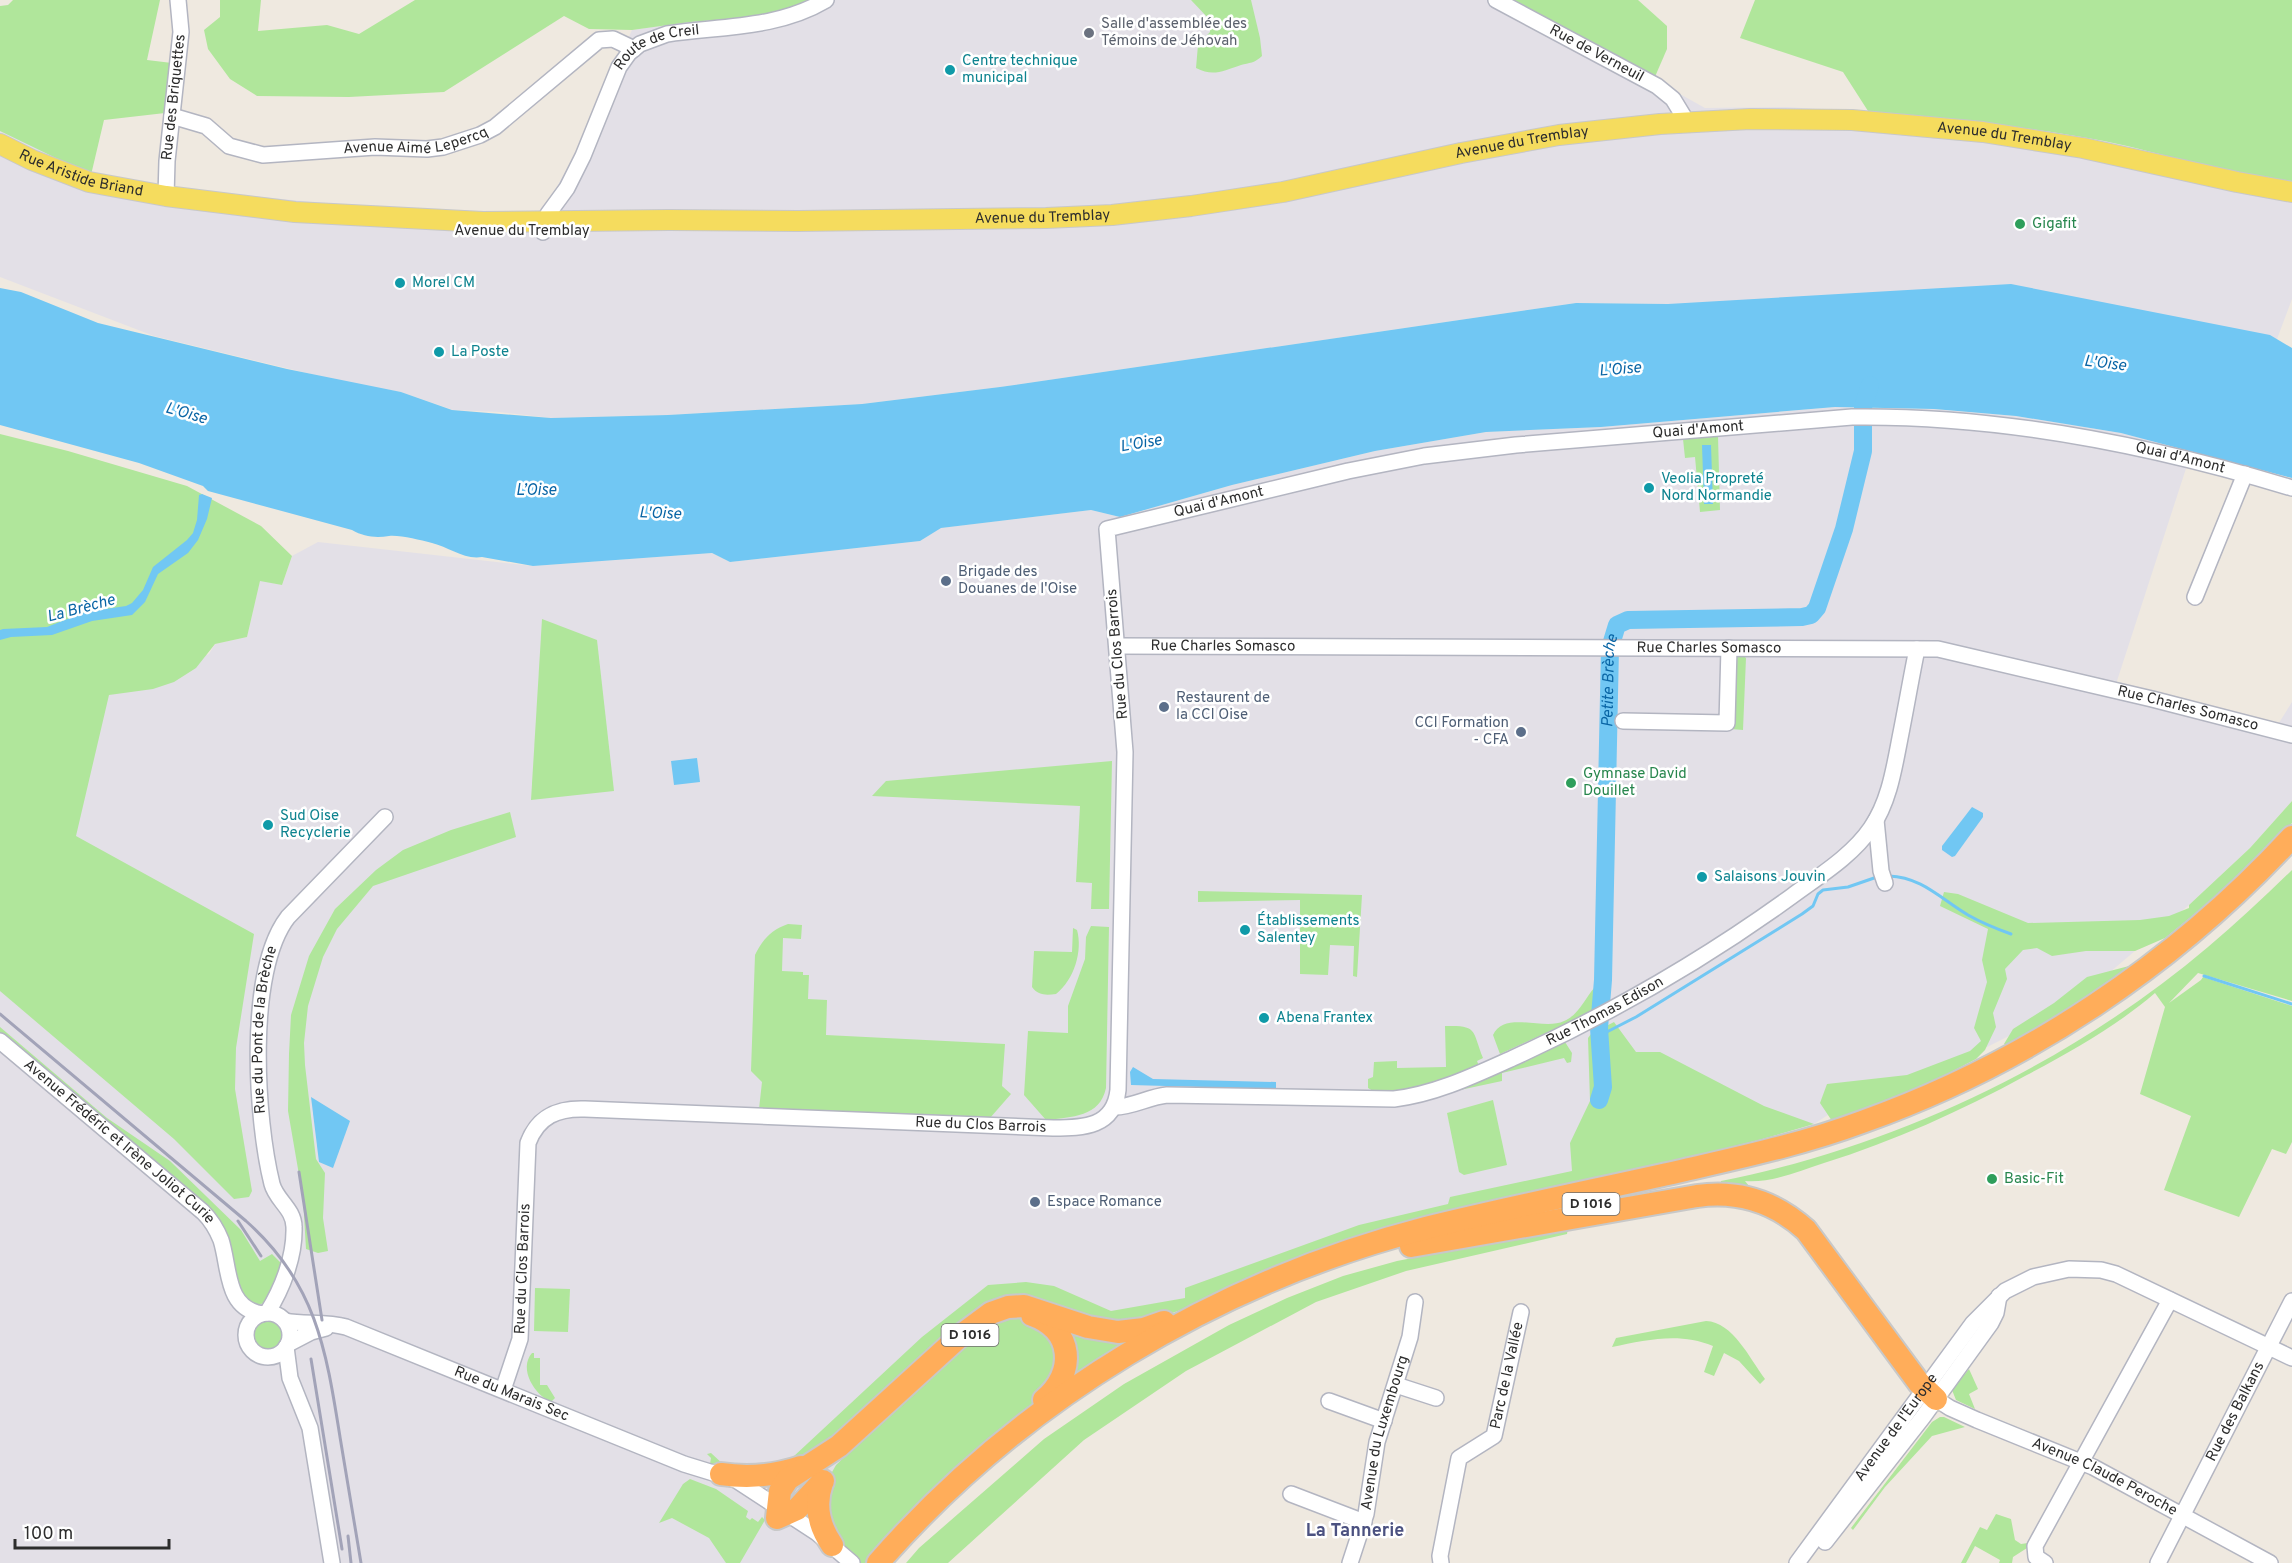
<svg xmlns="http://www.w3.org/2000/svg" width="2292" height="1563" viewBox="0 0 2292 1563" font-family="Overpass,sans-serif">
	<rect width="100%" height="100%" fill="#efe9e0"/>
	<g fill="#e3e0e7">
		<polygon points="808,0 1511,0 1705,108 1788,107 1954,119 2044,131 2106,142 2214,167 2292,181 2292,299 2277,339 2231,329 1668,304 1576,303 1000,387 862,404 668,415 551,418 499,412 453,410 401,392 344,382 154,336 0,277 0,128 91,175 178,189 323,203 539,218 583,141 632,30 797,5"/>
		<polygon points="1835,407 1934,409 2016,416 2121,433 2192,450 2116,684 2277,726 2292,702 2292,801 2250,848 2189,905 2109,973 2007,1037 1925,1078 1845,1104 1814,1124 1759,1140 1575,1186 1186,1298 1111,1312 898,1365 838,1469 838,1563 0,1563 0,969 109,695 209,654 215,644 247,637 260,580 282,585 292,556 318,542 533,566 712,553 730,562 920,541 940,528 1091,510 1120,517 1232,485 1375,451 1486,432 1601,427"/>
	</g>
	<g fill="#b0e69b">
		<polygon points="13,0 160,0 147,60 172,63 165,113 104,120 91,175 0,131 0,6 8,5"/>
		<polygon points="220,0 261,0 258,31 327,25 359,34 415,0 808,0 783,11 765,16 690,22 632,30 589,29 564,16 444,92 349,97 257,96 230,79 208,49 204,30 220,17"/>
		<path d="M 1191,0 L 1251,0 L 1260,38 L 1262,56 C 1255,63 1249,63 1241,65 C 1223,71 1213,77 1196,68 L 1198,45 L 1210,32 L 1209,19 Z"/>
		<polygon points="1511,0 1638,0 1667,26 1667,49 1654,79"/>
		<path d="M 1755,0 L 2292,0 L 2292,181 C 2228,175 2167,154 2104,141 C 2026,126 1947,119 1868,111 L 1843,72 L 1740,38 Z"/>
		<polygon points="0,434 68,451 187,486 261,526 292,556 282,585 260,581 247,637 215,644 196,668 174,682 153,689 109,695 76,836 254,934 236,1048 235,1089 252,1191 249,1197 234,1199 174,1139 0,991"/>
		<polygon points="1718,436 1720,510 1700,512 1695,457 1685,458 1683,439"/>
		<polygon points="542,619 597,640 614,791 531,800"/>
		<polygon points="1736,655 1743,655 1746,658 1743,730 1731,729 1734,658"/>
		<polygon points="1112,761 1109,909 1091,909 1092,883 1076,882 1080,806 872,796 886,781"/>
		<polygon points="2292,801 2292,823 2239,878 2165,938 2135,951 2086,951 2052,956 2037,948 2023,950 2005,969 2007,979 1993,1013 1996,1027 1985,1050 1976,1059 1928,1084 1832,1121 1820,1103 1827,1084 1907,1075 1970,1051 1981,1041 1974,1028 1987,982 1982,960 1988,929 1940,906 1944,892 1958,894 2028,923 2140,920 2169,916 2189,908 2189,905 2250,848"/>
		<polygon points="510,812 516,837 373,886 337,929 323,957 308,1006 304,1043 305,1065 316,1159 325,1173 323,1218 328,1251 318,1253 306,1249 303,1198 288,1111 289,1054 291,1015 309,956 335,909 376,870 403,850 451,830"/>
		<path d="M 2292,870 L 2292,1001 L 2198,973 L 2169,1003 L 2201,980 L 2203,977 L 2292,1006 L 2292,1142 L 2286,1154 L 2272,1149 L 2239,1217 L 2164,1190 L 2191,1116 L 2140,1094 L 2165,1007 L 2155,993 C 2114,1028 2072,1051 2025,1076 C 1961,1111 1894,1141 1824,1163 C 1799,1171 1772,1183 1745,1181 L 1753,1191 L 1720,1189 L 1721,1181 C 1897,1146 2071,1063 2208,947 C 2237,923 2265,896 2292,870 Z"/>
		<polygon points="1198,891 1362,895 1357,977 1353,976 1354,946 1330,945 1328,975 1300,974 1300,900 1198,902"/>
		<path d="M 788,924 L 802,925 L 801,939 L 783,938 L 782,971 L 803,972 L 803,975 L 809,975 L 808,999 L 827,1000 L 826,1035 L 1005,1044 L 1002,1086 L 1011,1094 L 990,1118 L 759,1109 L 762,1082 L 751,1071 L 755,955 C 763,939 771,930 788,924 Z"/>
		<path d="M 1091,926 L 1109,927 L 1106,1088 C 1100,1117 1072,1117 1046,1120 L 1024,1095 L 1028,1031 L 1068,1033 L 1068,1006 L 1085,959 L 1086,937 Z"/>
		<path d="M 1073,928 L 1077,930 C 1083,951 1074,980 1056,994 C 1047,995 1038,996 1032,987 L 1034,951 L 1072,952 Z"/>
		<polygon points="2129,966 2084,1001 2007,1046 2004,1044 2013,1029 2054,1003 2087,977"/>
		<path d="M 1595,987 L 1594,1011 L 1500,1054 L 1493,1035 C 1504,1010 1544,1031 1564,1021 C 1580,1014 1584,999 1595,987 Z"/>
		<path d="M 1614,1022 L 1636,1052 L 1660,1052 L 1764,1106 L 1814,1124 L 1759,1140 L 1575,1186 L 1364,1236 L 1264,1272 L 1183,1309 L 1151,1321 L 1130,1322 L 1102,1320 L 1027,1302 L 1002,1303 L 980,1313 C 943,1344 908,1376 873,1408 C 852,1427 830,1452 805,1463 C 776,1475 738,1476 710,1464 L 711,1458 L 707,1454 L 711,1453 L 724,1465 L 769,1468 L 775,1464 L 793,1457 L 922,1337 L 988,1285 L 1026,1282 L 1054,1286 L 1111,1311 L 1185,1298 L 1185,1288 L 1359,1225 L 1448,1204 L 1450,1197 L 1572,1171 L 1570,1143 L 1590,1101 L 1588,1038 L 1591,1034 Z"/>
		<path d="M 1445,1026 C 1478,1025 1472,1030 1483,1058 L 1477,1061 L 1479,1066 C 1454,1076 1392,1105 1368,1088 L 1368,1079 L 1373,1077 L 1374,1062 L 1397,1061 L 1397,1068 L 1446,1067 Z"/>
		<polygon points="0,1027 107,1118 170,1161 241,1230 260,1261 272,1254 282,1264 267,1302 255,1306 244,1302 204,1205 0,1033"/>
		<polygon points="1565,1042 1572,1053 1571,1062 1567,1063 1564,1058 1502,1073 1502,1081 1446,1093"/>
		<polygon points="1493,1100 1507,1165 1464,1175 1459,1172 1447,1113"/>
		<polygon points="1568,1228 1567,1234 1406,1271 1316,1302 1250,1337 1186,1371 1084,1440 948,1563 906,1563 919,1548 1044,1439 1124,1384 1229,1325 1287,1298 1343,1276 1397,1261"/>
		<polygon points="535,1288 570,1289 568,1332 534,1331"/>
		<polygon points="1028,1317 1061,1347 1046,1394 971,1457 873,1563 856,1563 829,1532 827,1481 836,1465 948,1359 1000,1318"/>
		<circle cx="268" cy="1334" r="16"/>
		<path d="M 1706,1321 C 1733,1322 1750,1359 1765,1379 L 1760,1384 L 1739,1361 L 1724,1353 L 1714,1376 L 1704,1372 L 1713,1346 C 1679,1332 1647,1340 1612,1347 L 1616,1338 Z"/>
		<polygon points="1062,1322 1140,1335 1065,1386"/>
		<path d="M 532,1353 L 534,1353 L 534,1358 L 540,1358 L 540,1385 L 547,1385 L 555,1398 L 551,1402 C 535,1395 518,1369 532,1353 Z"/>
		<polygon points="1969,1369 1978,1389 1969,1394 1975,1409 1956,1400 1952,1390"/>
		<polygon points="1940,1417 1944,1417 1965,1427 1932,1436 1885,1487 1853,1530 1851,1528 1932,1422"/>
		<polygon points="690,1479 716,1489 748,1511 746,1517 750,1520 752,1518 758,1522 762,1517 765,1520 740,1563 726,1563 709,1538 672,1518 659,1523 683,1484"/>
		<polygon points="1996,1514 2011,1519 2015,1540 2021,1544 2028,1543 2027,1548 2013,1557 2012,1563 1999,1563 2000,1560 1975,1546 1966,1563 1961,1563 1980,1527 1987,1530"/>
	</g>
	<g fill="#71c7f3">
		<path d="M 2011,284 L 2270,335 L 2292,348 L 2292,478 L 2121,433 L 2016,416 L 1934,409 L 1835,407 L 1601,427 L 1486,432 L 1375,451 L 1232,485 L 1120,517 L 1091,510 L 941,528 L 920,541 L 730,562 L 712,553 L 533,566 L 482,557 C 464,560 449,547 432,543 C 419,540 401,535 389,536 C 376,538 364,537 352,530 L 208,491 L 203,486 L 139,463 L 0,425 L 0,288 L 21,292 L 98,323 L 287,369 L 401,392 L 452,410 L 551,418 L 668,415 L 862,404 L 1000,387 L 1576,303 L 1668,304 Z"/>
		<polygon points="1702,445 1711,445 1713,504 1704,504"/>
		<polygon points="202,494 212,498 207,519 198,540 188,553 158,574 145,602 132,615 92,621 52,635 11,637 0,640 0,630 3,629 47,627 85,612 126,606 132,603 143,590 153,567 187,540 193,533 197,520 199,495"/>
		<polygon points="697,758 700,782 674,785 671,761"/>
		<polygon points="1972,807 1983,813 1983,817 1955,856 1952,857 1942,850 1942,846"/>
		<polygon points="1133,1067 1153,1079 1276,1082 1276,1089 1131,1085 1130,1072"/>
		<polygon points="311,1097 350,1121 333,1168 319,1162"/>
	</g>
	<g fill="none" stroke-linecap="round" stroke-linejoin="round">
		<g stroke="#71c7f3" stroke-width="3">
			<path d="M 1889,876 C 1922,877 1942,900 1968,915 C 1982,923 1997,929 2011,934"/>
			<polyline points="2204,976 2292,1004"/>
			<polyline points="1599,1036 1636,1017 1802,914 1813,906 1818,894 1823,890 1848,887 1877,877"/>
		</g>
		<path stroke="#71c7f3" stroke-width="18" id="s1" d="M 1599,1100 L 1603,1087 L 1599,1028 L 1603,980 L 1610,648 L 1617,625 L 1628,620 L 1802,617 L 1811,615 L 1817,608 L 1844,529 L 1863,451 L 1863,407 L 1870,385"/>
		<defs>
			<g id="minor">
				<path id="s2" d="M 1496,0 L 1657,86 L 1673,99 L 1687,122"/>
				<path id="s3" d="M 172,116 L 206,126 L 229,146 L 263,155 L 375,147 L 427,149 L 443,147 L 480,135 L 495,127 L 599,40 L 613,39 L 634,49"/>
				<path id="s4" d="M 166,196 L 167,161 L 181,32 L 178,0"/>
				<path id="s5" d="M 543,232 L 548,214 L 567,188 L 583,156 L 619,67 L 629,53 L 640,44 L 667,34 C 721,26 777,29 826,0"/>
				<polyline points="2195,597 2245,474"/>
				<path id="s6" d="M 1117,646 L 1938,649 L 2152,699 L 2292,735"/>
				<polyline points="1623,721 1727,723 1729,648"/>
				<polyline points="1876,820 1881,871 1885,883"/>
				<path id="s7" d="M 0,1041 L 203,1212 C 211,1220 217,1230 221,1240 C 230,1268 225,1308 262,1314"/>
				<path id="s8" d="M 1115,1107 C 1133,1107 1148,1097 1167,1095 L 1394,1099 C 1436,1094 1475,1075 1513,1058 C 1612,1013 1705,959 1792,896 C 1819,876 1852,856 1871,828 C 1889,802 1894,769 1900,738 C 1906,708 1911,678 1917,649"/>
				<path id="s9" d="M 267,1313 C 282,1289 295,1257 294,1227 C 294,1209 276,1200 272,1184 C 256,1120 246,971 288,917 L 385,817"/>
				<circle cx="268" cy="1335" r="22"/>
				<path id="s10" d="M 285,1321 C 305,1325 325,1321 346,1327 L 684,1464 L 736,1480 L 817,1533 L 852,1563"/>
				<polyline points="288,1344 311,1332 326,1328"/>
				<polyline points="286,1347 290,1378 310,1428 332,1563"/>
				<polyline points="1396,1385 1436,1398"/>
				<path id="s11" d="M 503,1390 L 520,1339 L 528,1143 C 538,1116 558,1108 585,1109 L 1053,1128 C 1084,1128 1114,1127 1118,1090 L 1125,752 L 1107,529 L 1348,471 L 1424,456 L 1516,445 L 1852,417 C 2001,415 2150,445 2292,488"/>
				<path id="s12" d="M 1936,1399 L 1950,1408 L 1977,1420 L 2093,1467 L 2270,1563"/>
				<polyline points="1329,1401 1384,1421"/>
				<polyline points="1291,1494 1364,1522"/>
				<polyline points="1825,1542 1923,1417 1991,1323 1996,1313 1999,1296"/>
				<path id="s13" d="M 1350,1563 L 1366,1514 L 1377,1442 L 1410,1337 L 1415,1302"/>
				<path id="s14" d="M 1441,1563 L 1440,1556 L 1459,1458 L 1494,1436 L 1521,1312"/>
				<path id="s15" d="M 1797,1563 L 1973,1323 L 2005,1291 L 2033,1277 L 2069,1269 L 2101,1270 L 2116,1274 L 2292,1358"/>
				<polyline points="2045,1563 2036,1557 2035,1546 2170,1300"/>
				<path id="s16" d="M 2158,1563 L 2292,1301"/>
			</g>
			<g id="major">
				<path id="s17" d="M 0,144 L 32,160 L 89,182 L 166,196 L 295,212 L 483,222 L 669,220 L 798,221 L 1046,218 L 1112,215 L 1191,206 L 1283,192 L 1461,153 L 1559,135 L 1660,124 L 1750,119 L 1852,120 L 1983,132 L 2083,148 L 2237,182 L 2292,192"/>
			</g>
			<g id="highway">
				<path d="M 1411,1246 L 1697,1196 C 1739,1190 1775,1202 1806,1230 L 1919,1383 L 1936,1399"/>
				<path d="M 1032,1315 C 1074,1330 1076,1373 1044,1400"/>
				<path d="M 721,1474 C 748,1478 774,1476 801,1467"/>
				<polyline points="823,1481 797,1509 777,1518 780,1491 788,1479 839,1446 960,1336 991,1313 1008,1307 1024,1306 1088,1327 1118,1332 1144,1329 1164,1322"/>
				<path d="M 822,1483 C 814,1505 819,1526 832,1545"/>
				<path d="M 878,1563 C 1021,1399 1217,1282 1426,1228 C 1511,1207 1596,1190 1681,1171 C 1742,1157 1803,1144 1862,1122 C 2025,1064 2174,965 2292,837"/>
			</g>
		</defs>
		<use href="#minor" stroke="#b3b5c1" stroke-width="18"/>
		<use href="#major" stroke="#c8c8c8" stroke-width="22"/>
		<use href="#highway" stroke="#c8c8c8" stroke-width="26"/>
		<use href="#minor" stroke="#fff" stroke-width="15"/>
		<use href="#major" stroke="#f5dc5e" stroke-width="20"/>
		<use href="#highway" stroke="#ffad5a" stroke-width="22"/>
		<g stroke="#a2a3b8" stroke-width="3">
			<path d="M 0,1014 L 246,1221 C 316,1283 326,1349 340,1437 C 347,1479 354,1521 361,1563"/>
			<polyline points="299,1172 322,1320"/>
			<polyline points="238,1221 261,1256"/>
			<polyline points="311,1359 342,1549"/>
			<polyline points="348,1536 351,1563"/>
		</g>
	</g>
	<circle fill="#6b7280" stroke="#fff" stroke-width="2" cx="1089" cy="33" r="6"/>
	<g fill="#0f9aa8" stroke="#fff" stroke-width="2">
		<circle cx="950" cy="70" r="6"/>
		<circle cx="400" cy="283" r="6"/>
		<circle cx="439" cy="352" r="6"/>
		<circle cx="1649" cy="488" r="6"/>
		<circle cx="268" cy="825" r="6"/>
		<circle cx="1702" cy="877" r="6"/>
		<circle cx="1245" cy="930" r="6"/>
		<circle cx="1264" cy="1018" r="6"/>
	</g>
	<g fill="#2e9e5b" stroke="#fff" stroke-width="2">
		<circle cx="2020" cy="224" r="6"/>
		<circle cx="1571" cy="783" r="6"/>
		<circle cx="1992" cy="1179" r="6"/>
	</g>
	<g fill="#5c6f8a" stroke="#fff" stroke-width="2">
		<circle cx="946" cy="581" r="6"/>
		<circle cx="1164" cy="707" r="6"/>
		<circle cx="1521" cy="732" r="6"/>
		<circle cx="1035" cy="1202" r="6"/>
	</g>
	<g text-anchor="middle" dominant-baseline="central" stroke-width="5" stroke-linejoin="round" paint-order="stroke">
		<g fill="#fff" stroke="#6c6c6c" stroke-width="1.5">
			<rect x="1562.5" y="1193" width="57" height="22" rx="4.5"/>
			<rect x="941.5" y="1324" width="57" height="22" rx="4.5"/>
		</g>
		<g font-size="14" font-weight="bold" fill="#2d2d2d">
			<text x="1591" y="1204">D 1016</text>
			<text x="970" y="1335">D 1016</text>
		</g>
		<g font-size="15" fill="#5b616d" stroke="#fff" text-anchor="start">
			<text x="1101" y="24">Salle d'assemblée des<tspan x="1101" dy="17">Témoins de Jéhovah</tspan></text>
		</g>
		<g font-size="15" fill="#2d2d2d" stroke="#fff">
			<text stroke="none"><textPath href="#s5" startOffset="228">Route de Creil</textPath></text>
			<text stroke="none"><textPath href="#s2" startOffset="114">Rue de Verneuil</textPath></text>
			<text stroke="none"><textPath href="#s4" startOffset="99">Rue des Briquettes</textPath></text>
			<text stroke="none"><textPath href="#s17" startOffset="2024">Avenue du Tremblay</textPath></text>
			<text stroke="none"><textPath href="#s3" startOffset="255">Avenue Aimé Lepercq</textPath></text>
			<text stroke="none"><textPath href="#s17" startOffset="1539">Avenue du Tremblay</textPath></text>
			<text stroke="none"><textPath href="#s17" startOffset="87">Rue Aristide Briand</textPath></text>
			<text stroke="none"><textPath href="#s17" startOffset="1053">Avenue du Tremblay</textPath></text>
			<text x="522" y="231">Avenue du Tremblay</text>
			<text stroke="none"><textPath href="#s11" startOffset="2038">Quai d'Amont</textPath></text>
			<text stroke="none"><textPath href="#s11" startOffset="2524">Quai d'Amont</textPath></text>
			<text stroke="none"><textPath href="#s11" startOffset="1552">Quai d'Amont</textPath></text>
			<text stroke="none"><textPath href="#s6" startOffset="106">Rue Charles Somasco</textPath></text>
			<text stroke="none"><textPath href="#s6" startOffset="592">Rue Charles Somasco</textPath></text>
			<text transform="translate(1118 654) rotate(-95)">Rue du Clos Barrois</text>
			<text stroke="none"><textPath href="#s6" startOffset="1078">Rue Charles Somasco</textPath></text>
			<text stroke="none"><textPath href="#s8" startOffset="510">Rue Thomas Edison</textPath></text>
			<text stroke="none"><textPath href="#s9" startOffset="296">Rue du Pont de la Brèche</textPath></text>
			<text stroke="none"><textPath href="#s11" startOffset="718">Rue du Clos Barrois</textPath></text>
			<text stroke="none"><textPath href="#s7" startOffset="156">Avenue Frédéric et Irène Joliot Curie</textPath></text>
			<text stroke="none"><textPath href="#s11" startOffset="124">Rue du Clos Barrois</textPath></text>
			<text stroke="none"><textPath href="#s14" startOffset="210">Parc de la Vallée</textPath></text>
			<text stroke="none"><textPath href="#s10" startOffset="240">Rue du Marais Sec</textPath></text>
			<text stroke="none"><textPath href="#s16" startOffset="170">Rue des Balkans</textPath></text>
			<text stroke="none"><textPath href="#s15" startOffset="168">Avenue de l'Europe</textPath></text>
			<text stroke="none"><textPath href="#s13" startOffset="135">Avenue du Luxembourg</textPath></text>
			<text stroke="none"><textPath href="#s12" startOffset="186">Avenue Claude Peroche</textPath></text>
		</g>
		<g font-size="15" fill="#0d838f" stroke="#fff" text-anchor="start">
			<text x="962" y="61">Centre technique<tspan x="962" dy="17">municipal</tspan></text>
			<text x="412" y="283">Morel CM</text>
			<text x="451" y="352">La Poste</text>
			<text x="1661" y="479">Veolia Propreté<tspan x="1661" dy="17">Nord Normandie</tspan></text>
			<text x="280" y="816">Sud Oise<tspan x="280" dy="17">Recyclerie</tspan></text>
			<text x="1714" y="877">Salaisons Jouvin</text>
			<text x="1257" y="921">Établissements<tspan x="1257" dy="17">Salentey</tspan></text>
			<text x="1276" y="1018">Abena Frantex</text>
		</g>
		<g font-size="15" fill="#27864d" stroke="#fff" text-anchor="start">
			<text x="2032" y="224">Gigafit</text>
			<text x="1583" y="774">Gymnase David<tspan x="1583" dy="17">Douillet</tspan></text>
			<text x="2004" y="1179">Basic-Fit</text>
		</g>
		<g font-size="15" fill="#4e5e75" stroke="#fff" text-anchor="start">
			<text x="958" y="572">Brigade des<tspan x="958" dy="17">Douanes de l'Oise</tspan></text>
			<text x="1176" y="698">Restaurent de<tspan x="1176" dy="17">la CCI Oise</tspan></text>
			<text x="1509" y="723" text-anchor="end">CCI Formation<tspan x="1509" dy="17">- CFA</tspan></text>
			<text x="1047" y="1202">Espace Romance</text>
		</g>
		<g font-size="16" font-style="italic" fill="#0965a5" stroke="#fff">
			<text transform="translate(2105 364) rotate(7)">L'Oise</text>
			<text transform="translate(1620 370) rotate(-5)">L'Oise</text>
			<text transform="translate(186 414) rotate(16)">L'Oise</text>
			<text transform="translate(1141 444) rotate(-10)">L'Oise</text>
			<text x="536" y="491">L’Oise</text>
			<text transform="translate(660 514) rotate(2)">L'Oise</text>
			<text transform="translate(81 609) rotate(-15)">La Brèche</text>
			<text stroke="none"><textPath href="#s1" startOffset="420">Petite Brèche</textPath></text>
		</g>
		<g font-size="18" font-weight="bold" fill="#4b5180" stroke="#fff">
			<text x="1355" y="1531">La Tannerie</text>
		</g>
	</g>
	<path d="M15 1539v9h154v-9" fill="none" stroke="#2d2d2d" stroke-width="3"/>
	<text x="24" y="1539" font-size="18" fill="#2d2d2d" stroke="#ffffff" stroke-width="4.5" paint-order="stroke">100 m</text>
</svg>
